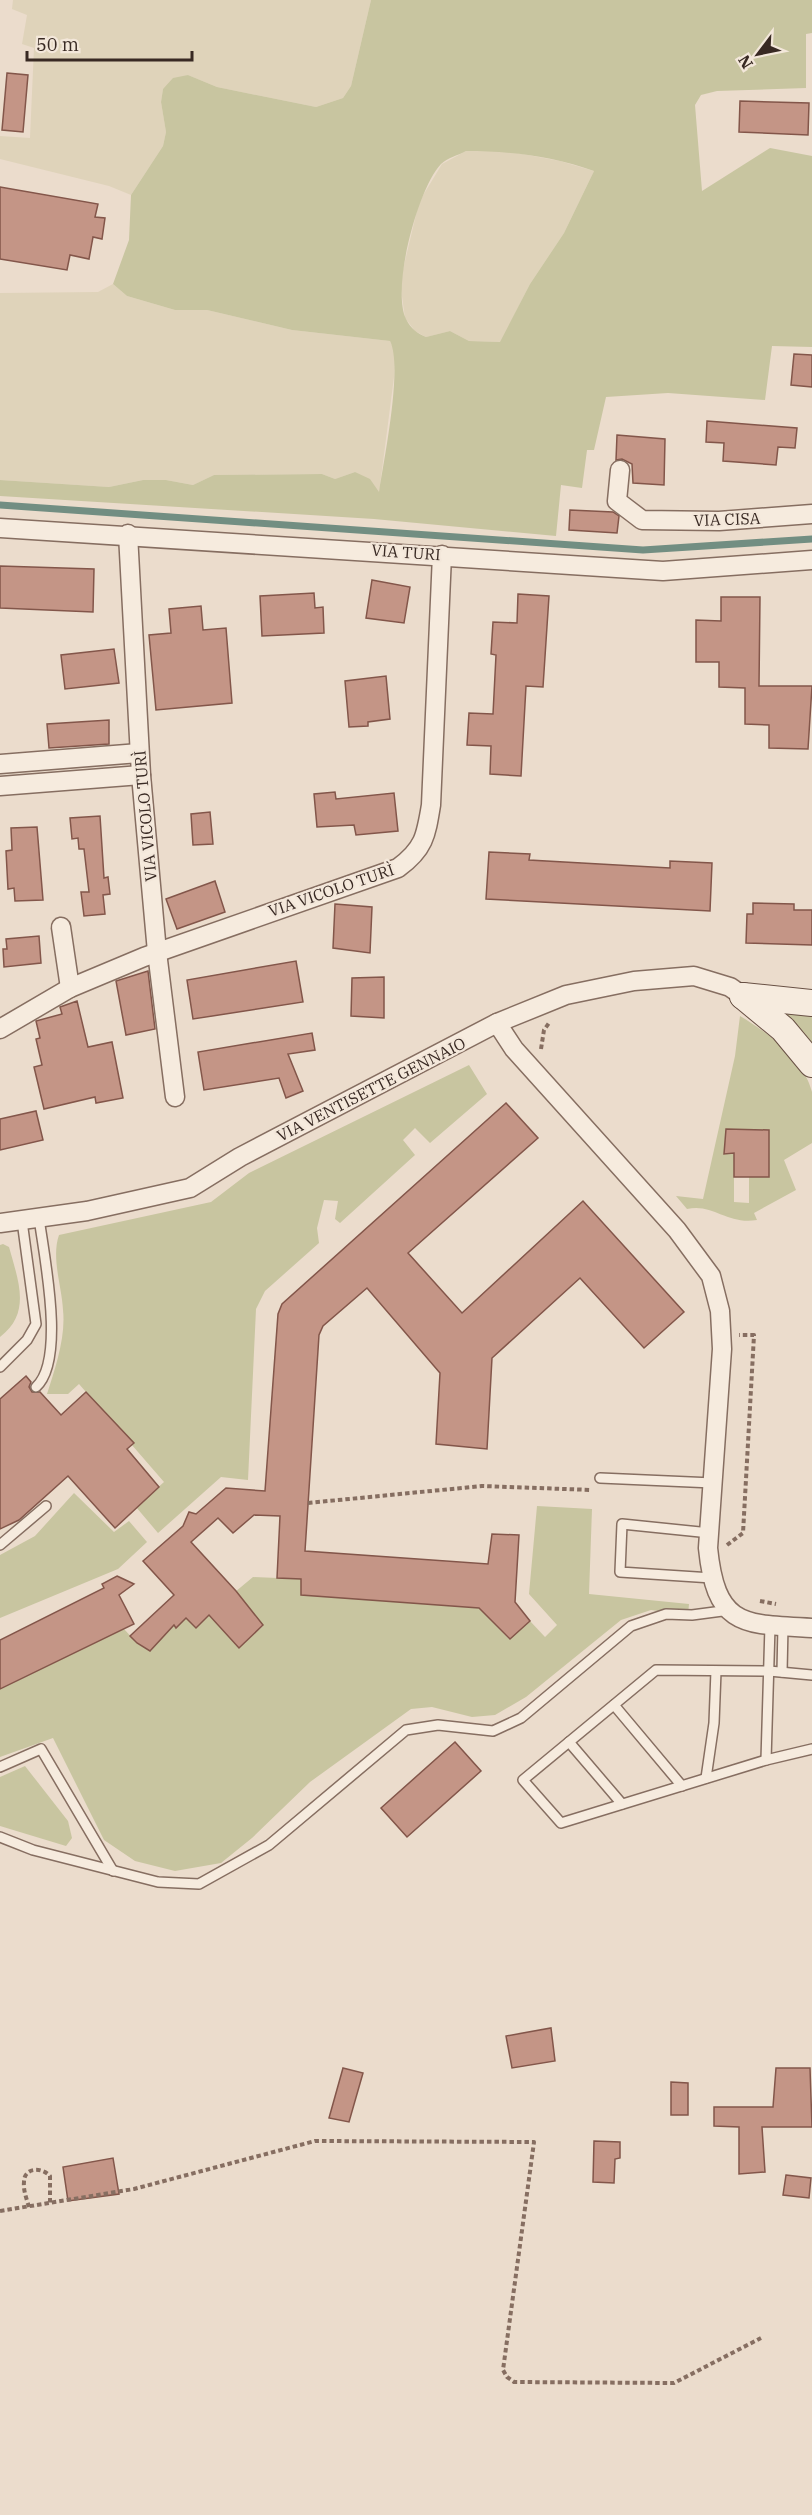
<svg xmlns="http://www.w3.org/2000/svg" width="812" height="2515" viewBox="0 0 812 2515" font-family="'IBM Plex Serif',serif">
	<rect width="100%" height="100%" fill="#ebdccc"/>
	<g fill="#dfd3ba">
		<polygon points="13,0 371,0 351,86 343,98 316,107 217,87 188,75 163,89 161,102 166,132 163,146 131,195 109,186 0,159 0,136 30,138 34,48 22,44 27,15 12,9"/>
		<polygon points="466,151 507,151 560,161 594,171 564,233 530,284 501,342 469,341 450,331 426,337 415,331 405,318 400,282 419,202 442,164"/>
		<polygon points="113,284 127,296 175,310 207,310 292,330 390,341 395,352 394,377 379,493 355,472 335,479 322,474 214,475 193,485 166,480 143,480 109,487 0,480 0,293 98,292"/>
	</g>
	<g fill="#c8c5a0" fill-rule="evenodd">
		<path d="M 371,0 L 812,0 L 812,33 L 806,34 L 806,88 L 717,91 L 701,95 L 695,105 L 702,191 L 770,148 L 812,156 L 812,347 L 772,346 L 765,400 L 668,393 L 606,397 L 594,450 L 587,450 L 582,488 L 561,485 L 556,536 L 374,519 L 0,496 L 0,480 L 109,487 L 143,480 L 166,480 L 193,485 L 214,475 L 322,474 L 335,479 L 355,472 L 370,479 L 379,492 C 384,459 403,367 390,341 L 292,330 L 207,310 L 175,310 L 127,296 L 113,284 L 129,240 L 131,195 L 163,146 L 166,132 L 161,102 L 163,89 L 173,78 L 188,75 L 217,87 L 316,107 L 343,98 L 351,86 ZM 466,151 C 510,151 553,156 594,171 L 564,233 L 530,284 L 500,342 L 469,341 L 450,331 L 426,337 C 417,333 411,329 406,319 C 391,288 418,188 441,164 C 447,158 459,155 466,151 Z"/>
		<polygon points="763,1004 812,1014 812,1050"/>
		<path d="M 740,1016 C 768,1033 803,1057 812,1092 C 812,1107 812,1128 812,1143 L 784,1160 L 796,1190 L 754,1213 L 757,1220 C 727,1225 713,1203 687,1209 L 676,1196 L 703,1199 L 735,1056 ZM 726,1129 L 769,1130 L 769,1177 L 749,1177 L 749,1203 L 734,1202 L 734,1153 L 724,1153 Z"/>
		<path d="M 469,1065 L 487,1094 L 430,1143 L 415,1128 L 403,1140 L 415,1155 L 340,1223 L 335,1219 L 338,1201 L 324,1200 L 317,1228 L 319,1243 L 265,1291 L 256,1309 L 248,1480 L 221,1477 L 158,1533 L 136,1507 L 164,1482 L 79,1384 L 68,1394 L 47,1394 C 55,1369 66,1337 63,1310 C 62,1287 51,1258 59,1235 L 211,1202 L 249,1173 Z"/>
		<path d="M 3,1244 L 9,1247 C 18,1280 32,1313 0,1337 L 0,1245 Z"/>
		<polygon points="74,1493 114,1532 129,1521 147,1542 118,1569 0,1618 0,1555 35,1536"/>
		<polygon points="537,1506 592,1509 589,1594 689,1604 688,1615 651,1610 621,1620 526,1697 495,1715 472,1717 432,1707 411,1709 310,1782 252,1838 221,1863 175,1871 135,1861 104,1840 53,1738 0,1757 0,1689 124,1629 137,1643 151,1651 155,1646 152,1638 166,1618 176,1628 186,1618 196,1628 209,1615 239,1648 263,1626 235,1592 253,1577 301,1579 301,1595 479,1608 509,1639 530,1621 545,1637 557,1625 529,1594"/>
		<polygon points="25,1766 68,1821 72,1838 66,1846 0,1826 0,1777"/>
	</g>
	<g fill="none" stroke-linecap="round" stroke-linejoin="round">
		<polyline stroke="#728e82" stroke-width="7" points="0,505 643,550 812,539"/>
	</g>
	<g fill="#c49586" stroke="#83564a" stroke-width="1.5">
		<polygon points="7,73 28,75 23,132 2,130"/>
		<polygon points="740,101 809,103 808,135 739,132"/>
		<polygon points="0,187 98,204 95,217 105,218 102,239 93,237 89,259 70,255 67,270 0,259"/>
		<polygon points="794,354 812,355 812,387 791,385"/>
		<polygon points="707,421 797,428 795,448 778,447 776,465 723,461 724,443 706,442"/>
		<polygon points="617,435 665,439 664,485 633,483 632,464 622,459 616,460"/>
		<polygon points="570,510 613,512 619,516 617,533 569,530"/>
		<polygon points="0,566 94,569 93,612 0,608"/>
		<polygon points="372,580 410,587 404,623 366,618"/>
		<polygon points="314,593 315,608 323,607 324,633 262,636 260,596"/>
		<polygon points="518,594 549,596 543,687 526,686 521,776 490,774 491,746 467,745 469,713 493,714 496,655 491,654 493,622 517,623"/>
		<polygon points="721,597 760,597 759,686 812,686 808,749 769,748 769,725 745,724 745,688 719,687 719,662 696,662 696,620 721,621"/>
		<polygon points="201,606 203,630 226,628 232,703 156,710 149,635 171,633 169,609"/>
		<polygon points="114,649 119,683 65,689 61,655"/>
		<polygon points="386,676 390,719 368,722 368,726 349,727 345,681"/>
		<polygon points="109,720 109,744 49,748 47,724"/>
		<polygon points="335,792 336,799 394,793 398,831 356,835 354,825 317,827 314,794"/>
		<polygon points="210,812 213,844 193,845 191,814"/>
		<polygon points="100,816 104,878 108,877 110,894 103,895 105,914 84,916 81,892 89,892 84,849 79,849 78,838 72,839 70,818"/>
		<polygon points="37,827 43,900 15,901 14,888 8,889 6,851 12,850 11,828"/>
		<polygon points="489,852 530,854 529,860 670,868 670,861 712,863 710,911 486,899"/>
		<polygon points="215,881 225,912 177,929 166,899"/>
		<polygon points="753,903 794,904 794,910 812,910 812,945 746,943 747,914 753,914"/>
		<polygon points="335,904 372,907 370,953 333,948"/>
		<polygon points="39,936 41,963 4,967 3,949 7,949 6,939"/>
		<polygon points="296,961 303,1002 193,1019 187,980"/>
		<polygon points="148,971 155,1029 126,1035 116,981"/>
		<polygon points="384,977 384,1018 351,1016 352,978"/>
		<polygon points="77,1001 88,1047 112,1042 123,1098 96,1103 95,1097 44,1109 34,1067 42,1065 36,1039 40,1038 36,1021 62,1014 60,1007"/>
		<polygon points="312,1033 315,1050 288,1054 303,1091 286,1098 279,1078 204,1090 198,1052"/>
		<polygon points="506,1103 538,1138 408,1253 462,1313 583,1201 684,1312 644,1348 580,1278 492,1358 487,1449 436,1444 440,1373 367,1288 323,1326 319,1335 305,1551 488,1564 492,1534 519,1535 515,1602 530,1621 510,1639 479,1608 301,1595 301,1579 277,1578 280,1516 254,1515 233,1533 218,1518 191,1542 236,1591 263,1625 239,1648 209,1615 196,1628 186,1618 176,1628 174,1625 150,1651 137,1643 130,1636 174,1595 143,1561 183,1526 189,1512 196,1514 226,1488 265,1491 278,1314 282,1304"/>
		<polygon points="36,1111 43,1140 0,1150 0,1119"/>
		<polygon points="726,1129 769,1130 769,1177 734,1177 734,1153 724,1154"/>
		<polygon points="26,1376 31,1382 29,1387 32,1392 40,1392 61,1415 86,1392 134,1443 127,1449 159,1487 115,1528 68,1476 19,1520 0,1529 0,1399"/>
		<polygon points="117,1576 134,1584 119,1595 134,1624 0,1689 0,1640 104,1588 102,1584"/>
		<polygon points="455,1742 481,1771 407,1837 381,1808"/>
		<polygon points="551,2028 555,2061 512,2068 506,2036"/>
		<polygon points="343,2068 363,2073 349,2122 329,2118"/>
		<polygon points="776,2068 810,2068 812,2127 762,2127 765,2172 739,2174 739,2127 714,2126 714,2107 773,2107"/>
		<polygon points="671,2082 688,2083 688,2115 671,2115"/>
		<polygon points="594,2141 620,2142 620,2158 615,2159 614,2183 593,2182"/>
		<polygon points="113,2158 119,2194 68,2201 63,2167"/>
		<polygon points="786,2175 811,2178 809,2198 783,2195"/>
	</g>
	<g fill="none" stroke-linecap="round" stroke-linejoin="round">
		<defs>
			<g id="lane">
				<polyline points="0,1367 27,1340 36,1324 22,1221"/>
				<path d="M 36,1387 C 66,1360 44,1256 39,1218"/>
				<polyline points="600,1478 713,1483"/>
				<polyline points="710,1533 622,1524 620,1572 712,1578"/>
				<polyline points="0,1545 46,1506"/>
				<polyline points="782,1672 783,1626"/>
				<polyline points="812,1675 769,1671 656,1670 523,1780 561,1823 766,1760 812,1749"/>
				<polyline points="614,1705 682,1786"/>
				<polyline points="569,1742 622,1804"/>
				<polyline points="766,1760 770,1626"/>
				<polyline points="0,1767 41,1749 113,1871"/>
				<polyline points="706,1778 714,1723 716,1671"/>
				<polyline points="0,1837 33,1850 158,1882 199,1884 269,1845 406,1730 438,1725 493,1731 521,1718 631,1626 666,1614 692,1615 730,1610"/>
			</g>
			<g id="street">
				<polyline points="620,470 617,501 642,520 719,521 812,514"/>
				<polyline points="0,528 663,571 812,560"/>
				<polyline points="128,534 141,775 157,952 175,1097"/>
				<polyline points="0,764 139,753"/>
				<polyline points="0,786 141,775"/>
				<polyline points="61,927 70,988"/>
				<path d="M 497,1023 L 514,1049 L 677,1230 L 711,1276 L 720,1311 L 722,1349 L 708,1548 C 716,1628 744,1624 812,1628"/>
				<path d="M 0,1029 L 70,988 L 144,957 L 398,868 C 424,849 426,836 431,805 L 442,555"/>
				<polyline points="0,1223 87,1211 190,1188 240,1157 497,1023 566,995 634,981 694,976 730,987 743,996"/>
			</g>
			<g id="secondary">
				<polyline points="743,996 783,1029 812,1064"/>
				<polyline points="743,996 812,1003"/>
			</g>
		</defs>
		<use href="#lane" stroke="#866e61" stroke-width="12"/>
		<use href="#street" stroke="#866e61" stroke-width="21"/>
		<use href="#secondary" stroke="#685044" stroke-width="28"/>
		<g stroke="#866e61" stroke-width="4" stroke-dasharray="4.5 3" stroke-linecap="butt">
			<polyline points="541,1049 544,1030 549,1023"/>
			<polyline points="308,1503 482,1486 592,1490"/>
			<polyline points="727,1545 743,1533 754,1335 739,1335"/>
			<polyline points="760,1601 776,1604"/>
			<path d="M 29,2207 C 27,2200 23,2190 24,2182 C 24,2167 42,2167 50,2176 L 50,2204"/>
			<polyline points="0,2211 134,2189 315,2141 534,2142 503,2370 507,2377 514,2382 674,2383 761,2338"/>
		</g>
		<use href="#lane" stroke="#f6ebde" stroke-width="9"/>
		<use href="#street" stroke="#f6ebde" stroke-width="18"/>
		<use href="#secondary" stroke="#f6ebde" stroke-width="26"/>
	</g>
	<g text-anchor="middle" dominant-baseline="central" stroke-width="4.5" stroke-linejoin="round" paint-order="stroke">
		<g font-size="16" fill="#382923" stroke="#f3e7da">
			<text transform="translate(727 519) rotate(-2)">VIA CISA</text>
			<text transform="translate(406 552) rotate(4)">VIA TURI</text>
			<text transform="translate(145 816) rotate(-95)">VIA VICOLO TURÌ</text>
			<text transform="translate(331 890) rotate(-19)">VIA VICOLO TURÌ</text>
			<text transform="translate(371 1089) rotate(-27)">VIA VENTISETTE GENNAIO</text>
		</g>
	</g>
	<g transform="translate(758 54) rotate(238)" stroke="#f3e7da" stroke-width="4.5" paint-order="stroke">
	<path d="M0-4.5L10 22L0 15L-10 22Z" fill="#382923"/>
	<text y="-9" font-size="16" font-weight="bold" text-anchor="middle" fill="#382923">N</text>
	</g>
	<path d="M27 51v9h165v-9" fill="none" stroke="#382923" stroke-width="3"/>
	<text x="36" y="51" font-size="18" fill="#382923" stroke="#f3e7da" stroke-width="4.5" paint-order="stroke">50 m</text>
</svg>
